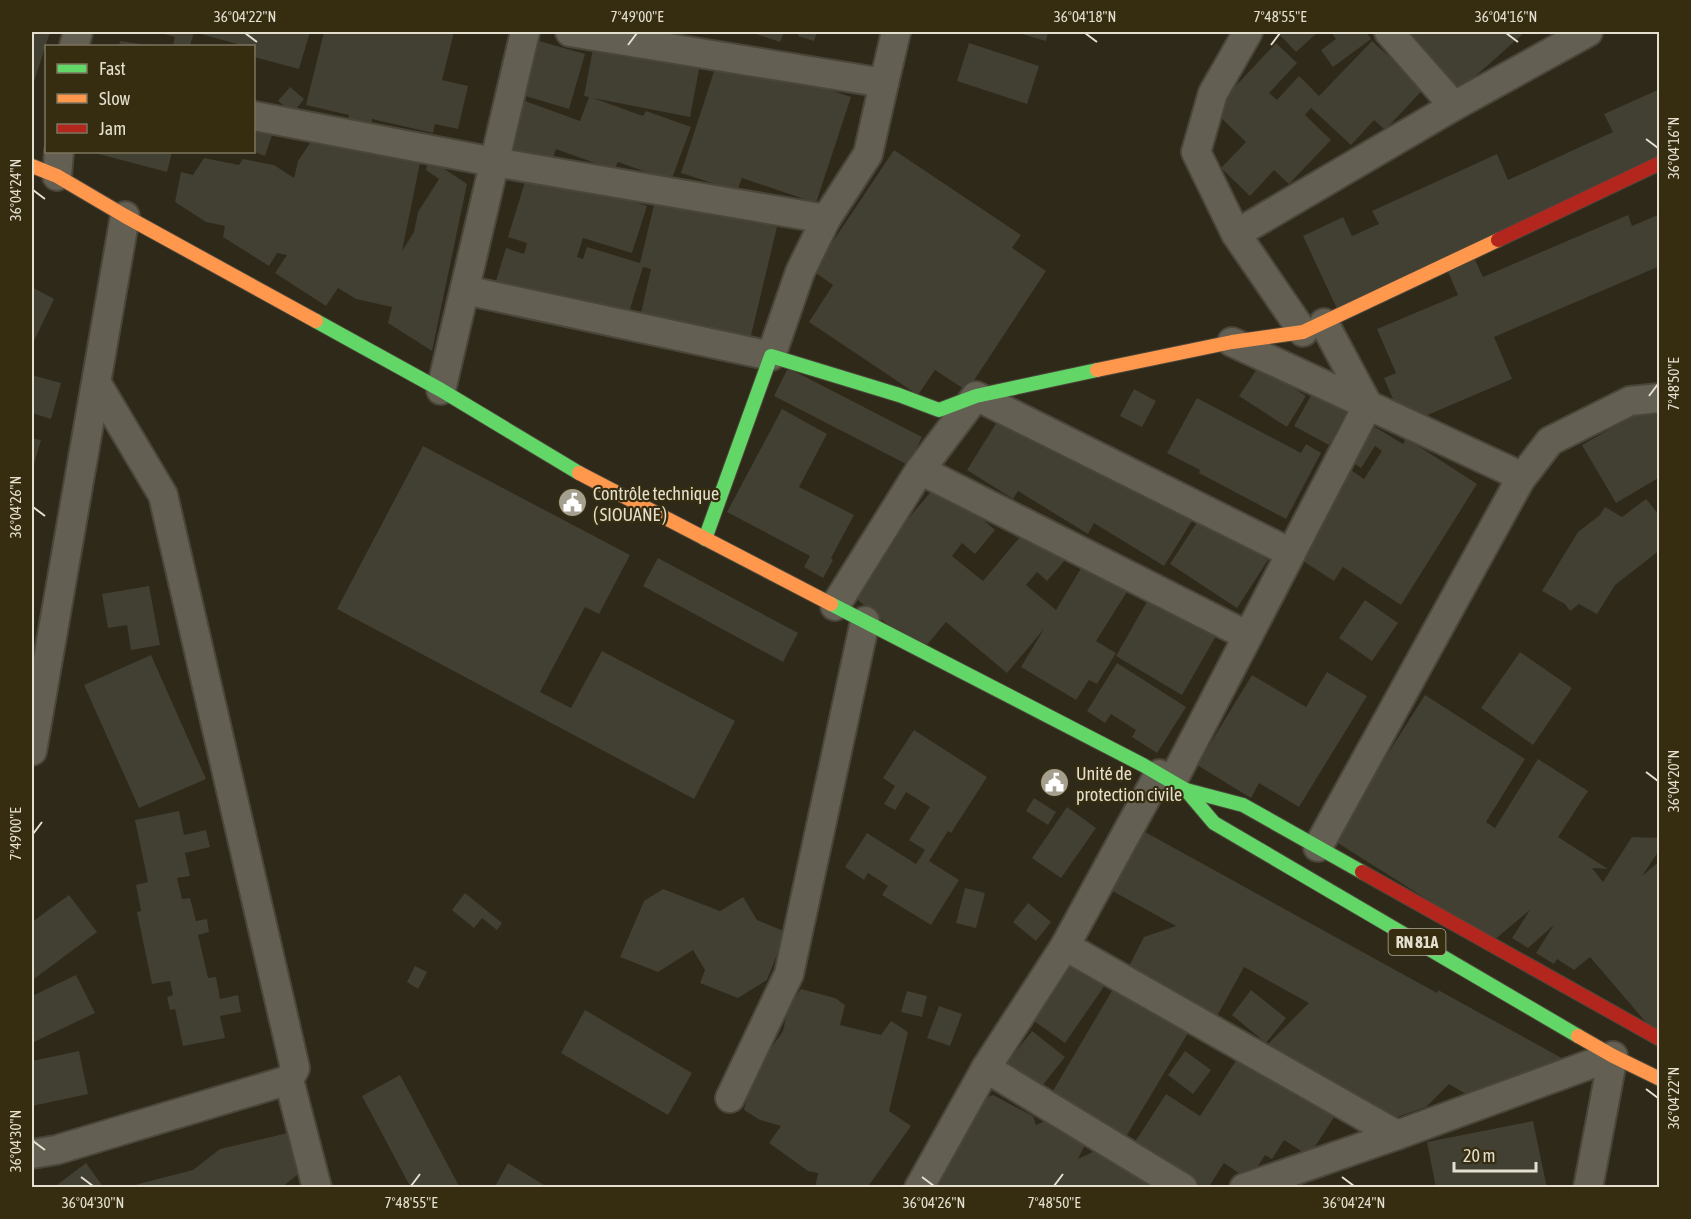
<svg xmlns="http://www.w3.org/2000/svg" width="1691" height="1219" viewBox="0 0 1691 1219" font-family="'Asap Condensed',sans-serif">
	<rect width="100%" height="100%" fill="#2e2919"/>
	<g fill="#423f33">
		<polygon points="32,32 50,32 32,88"/>
		<polygon points="157,32 194,32 190,46 173,44 175,37"/>
		<polygon points="194,32 310,32 299,69 254,57 254,46 236,46 237,44"/>
		<polygon points="324,32 454,32 442,80 468,86 458,129 435,124 433,133 372,119 371,126 348,120 349,115 306,105"/>
		<polygon points="750,32 784,32 780,42"/>
		<polygon points="799,32 817,32 814,41 798,36"/>
		<polygon points="1015,32 1048,32 1046,41"/>
		<polygon points="1277,32 1318,32 1296,52"/>
		<polygon points="1331,32 1366,32 1371,39 1333,67 1321,50 1336,39"/>
		<polygon points="1406,32 1525,32 1460,90"/>
		<polygon points="595,38 701,59 690,117 593,98 643,116 646,111 691,127 671,181 618,162 614,170 556,149 551,165 497,145 514,97 580,121 589,97 584,96"/>
		<polygon points="120,41 148,45 148,46 119,46"/>
		<polygon points="539,41 585,54 569,109 522,95"/>
		<polygon points="1372,41 1393,60 1400,53 1431,81 1385,130 1374,120 1351,145 1311,108 1305,115 1331,140 1289,184 1274,170 1250,196 1221,168 1246,142 1213,110 1276,43 1297,63 1269,93 1277,100 1299,76 1319,96"/>
		<polygon points="969,43 1039,66 1027,104 957,81"/>
		<polygon points="720,53 851,97 816,203 742,178 737,191 681,173"/>
		<polygon points="290,87 304,99 293,113 278,101"/>
		<polygon points="1660,89 1660,164 1338,311 1303,236 1343,217 1352,236 1379,224 1372,211 1497,154 1508,180 1613,132 1604,114"/>
		<polygon points="255,126 273,132 265,156 254,152 254,130"/>
		<polygon points="312,140 420,163 402,251 414,232 418,212 439,179 426,170 428,158 467,184 432,351 388,323 392,307 356,299 338,288 326,306 275,273 287,255 277,253 269,266 223,237 225,226 206,222 175,202 181,172 193,175 204,158 239,165 243,159 274,165 294,178 298,161"/>
		<polygon points="894,150 1021,235 1012,248 1046,271 967,391 935,370 918,395 809,322 833,285 813,271"/>
		<polygon points="91,152 172,152 167,172"/>
		<polygon points="529,169 647,206 632,253 583,238 577,257 583,259 587,247 640,263 656,197 777,227 749,344 640,317 651,269 643,267 626,322 496,281 506,248 524,254 527,243 508,237"/>
		<polygon points="1660,214 1660,266 1494,337 1512,379 1404,425 1384,378 1396,373 1377,329 1458,295 1446,267 1473,255 1483,277 1628,215 1632,226"/>
		<polygon points="32,287 54,299 32,345"/>
		<polygon points="1259,366 1306,396 1287,427 1239,396"/>
		<polygon points="788,368 922,437 908,465 774,396"/>
		<polygon points="32,375 61,383 51,419 32,413"/>
		<polygon points="1134,389 1156,401 1142,427 1120,416"/>
		<polygon points="1313,392 1347,411 1329,445 1294,426"/>
		<polygon points="1197,398 1301,453 1306,444 1321,453 1286,519 1199,473 1200,470 1167,453"/>
		<polygon points="1660,400 1660,477 1616,503 1582,445"/>
		<polygon points="1010,401 1195,516 1164,566 1094,523 1088,534 1018,491 1013,499 967,470"/>
		<polygon points="782,409 827,434 799,487 854,515 831,558 833,560 823,578 804,567 810,556 727,512"/>
		<polygon points="1375,427 1403,444 1406,438 1477,484 1401,605 1343,567 1334,581 1289,552 1345,466 1364,479 1382,451 1375,446 1361,468 1352,462"/>
		<polygon points="32,438 41,440 32,471"/>
		<polygon points="423,446 630,555 599,614 585,607 540,692 571,708 602,651 735,721 694,799 337,609"/>
		<polygon points="939,482 995,530 975,554 962,543 952,556 983,581 1035,519 1073,551 1047,581 1037,572 1026,585 1056,610 1086,560 1130,587 1096,641 1116,653 1097,684 1089,680 1076,700 1021,667 1044,629 1007,673 946,622 921,652 841,586 897,532"/>
		<polygon points="1646,499 1660,516 1660,550 1615,585 1597,614 1579,604 1570,611 1565,604 1542,591 1578,532 1600,515 1605,507 1622,517"/>
		<polygon points="1201,516 1268,560 1237,608 1170,564"/>
		<polygon points="658,558 798,633 783,662 643,586"/>
		<polygon points="149,586 160,645 131,650 127,625 108,628 102,594"/>
		<polygon points="1149,598 1216,636 1182,695 1116,656"/>
		<polygon points="1365,600 1398,623 1372,661 1339,638"/>
		<polygon points="1520,652 1572,688 1533,745 1481,708"/>
		<polygon points="151,655 206,779 139,808 84,685"/>
		<polygon points="1117,663 1186,707 1157,753 1132,737 1136,730 1111,714 1105,723 1087,711"/>
		<polygon points="1327,672 1367,696 1299,807 1259,783 1251,798 1197,765 1252,675 1306,707"/>
		<polygon points="1425,695 1525,759 1486,822 1495,828 1538,759 1588,791 1558,837 1608,869 1592,868 1603,882 1632,837 1660,838 1660,849 1642,876 1660,861 1660,1028 1656,1034 1590,957 1574,970 1557,959 1554,964 1536,953 1554,925 1528,948 1512,938 1530,910 1493,941 1333,840"/>
		<polygon points="914,730 987,777 951,833 948,831 929,861 959,880 931,925 882,895 888,886 868,873 864,880 845,867 867,833 916,864 925,850 909,840 930,807 906,792 895,810 884,804 895,786 883,778"/>
		<polygon points="1034,798 1056,812 1048,825 1026,811"/>
		<polygon points="1067,807 1096,828 1061,878 1032,858"/>
		<polygon points="179,811 184,835 206,830 210,847 185,853 190,876 177,878 182,899 190,898 196,921 207,919 209,932 198,935 208,978 216,977 220,999 238,995 241,1012 220,1016 225,1038 183,1046 175,1009 170,1010 167,997 173,995 170,981 152,984 137,912 141,911 136,885 148,882 135,820"/>
		<polygon points="1145,832 1437,993 1438,990 1569,1062 1471,1097 1449,1084 1426,1107 1389,1120 1372,1102 1367,1107 1260,1052 1309,1003 1244,967 1216,1018 1128,968 1144,937 1176,926 1107,888 1128,849"/>
		<polygon points="965,888 985,893 976,928 956,923"/>
		<polygon points="663,889 720,911 743,897 757,920 786,932 767,980 738,998 700,983 705,970 693,950 658,972 620,957 644,901"/>
		<polygon points="465,893 502,923 497,930 482,918 474,928 452,910"/>
		<polygon points="69,895 97,932 34,979 32,975 32,922"/>
		<polygon points="1028,903 1051,922 1036,941 1013,922"/>
		<polygon points="1068,959 1105,985 1065,1043 1027,1016"/>
		<polygon points="415,966 427,972 418,989 407,982"/>
		<polygon points="76,975 95,1013 32,1043 32,996"/>
		<polygon points="1116,984 1191,1028 1121,1145 1047,1101"/>
		<polygon points="801,989 835,998 845,1005 840,1025 881,1035 891,1021 908,1032 889,1111 911,1126 867,1188 815,1188 818,1173 808,1171 769,1143 781,1126 760,1120 744,1110 753,1074 783,1031 788,1008"/>
		<polygon points="1251,990 1286,1018 1266,1043 1232,1015"/>
		<polygon points="907,991 927,996 922,1017 901,1012"/>
		<polygon points="939,1006 962,1014 950,1046 927,1038"/>
		<polygon points="585,1010 692,1073 668,1115 561,1053"/>
		<polygon points="1032,1031 1065,1057 1035,1095 1002,1069"/>
		<polygon points="79,1051 88,1094 32,1106 32,1061"/>
		<polygon points="1185,1051 1211,1070 1193,1094 1168,1075"/>
		<polygon points="1241,1053 1336,1114 1309,1156 1284,1140 1272,1159 1265,1155 1249,1180 1224,1163 1208,1188 1197,1188 1133,1145 1166,1094 1200,1116"/>
		<polygon points="400,1075 460,1188 411,1188 362,1096"/>
		<polygon points="993,1095 1033,1116 1036,1125 1049,1119 1088,1139 1078,1159 1095,1151 1128,1169 1155,1177 1149,1188 933,1188 979,1101"/>
		<polygon points="1533,1121 1547,1188 1436,1188 1427,1142"/>
		<polygon points="292,1132 302,1171 281,1188 123,1188 193,1170 220,1149"/>
		<polygon points="86,1163 104,1188 53,1188"/>
		<polygon points="508,1163 549,1188 494,1188"/>
	</g>
	<g fill="none" stroke-linecap="round" stroke-linejoin="round">
		<defs>
			<g id="street">
				<polyline points="570,32 884,83 896,32"/>
				<polyline points="1248,32 1213,93 1196,152 1236,234 1303,332"/>
				<polyline points="1389,32 1454,106"/>
				<polyline points="74,46 78,32"/>
				<polyline points="254,116 494,162 826,219 800,272 771,356 465,290"/>
				<polyline points="57,176 59,152"/>
				<polyline points="826,219 868,154 884,83"/>
				<polyline points="1236,234 1454,106 1588,32"/>
				<polyline points="1232,342 1510,471 1520,480"/>
				<polyline points="441,390 525,32"/>
				<polyline points="920,470 1248,636"/>
				<polyline points="835,606 920,470 976,396 1291,553"/>
				<polyline points="32,751 125,216"/>
				<polyline points="1172,782 1368,405 1324,323"/>
				<polyline points="1318,847 1520,480 1550,441 1630,401 1660,398"/>
				<polyline points="1065,946 1397,1135"/>
				<polyline points="986,1068 1065,946 1159,774"/>
				<polyline points="289,1080 317,1188"/>
				<polyline points="730,1098 789,974 865,621"/>
				<polyline points="32,1154 56,1150 289,1080 295,1068 163,495 97,384"/>
				<polyline points="919,1188 986,1068 1183,1188"/>
				<polyline points="1244,1188 1397,1135 1613,1056"/>
				<polyline points="1588,1188 1613,1056"/>
			</g>
			<g id="fast">
				<polyline points="316,321 441,390 579,473"/>
				<polyline points="705,539 771,356 899,395 939,410 976,396 1097,370"/>
				<polyline points="831,604 1143,765 1186,790 1243,805 1362,872"/>
				<polyline points="1186,790 1214,823 1578,1036"/>
			</g>
			<g id="slow">
				<polyline points="32,166 57,176 125,216 316,321"/>
				<polyline points="1097,370 1232,342 1303,332 1498,240"/>
				<polyline points="579,473 831,604"/>
				<polyline points="1578,1036 1613,1056 1660,1079"/>
			</g>
			<g id="jam">
				<polyline points="1498,240 1660,163"/>
				<polyline points="1362,872 1660,1039"/>
			</g>
		</defs>
		<use href="#street" stroke="#4b463a" stroke-width="32"/>
		<use href="#fast" stroke="#4b463a" stroke-width="16"/>
		<use href="#slow" stroke="#4b463a" stroke-width="16"/>
		<use href="#jam" stroke="#4b463a" stroke-width="16"/>
		<use href="#street" stroke="#635f53" stroke-width="28"/>
		<use href="#fast" stroke="#63d668" stroke-width="14"/>
		<use href="#slow" stroke="#ff974d" stroke-width="14"/>
		<use href="#jam" stroke="#b3261e" stroke-width="14"/>
	</g>
	<path fill="none" stroke="#e4dfcf" stroke-width="2" d="M 245,33 L 257,42M 1085,33 L 1097,42M 1506,33 L 1518,42M 628,45 L 637,33M 1271,45 L 1280,33M 1646,139 L 1658,148M 33,190 L 45,199M 1649,396 L 1658,384M 33,507 L 45,516M 1646,772 L 1658,781M 33,834 L 42,822M 1646,1089 L 1658,1098M 33,1141 L 45,1150M 81,1177 L 93,1186M 922,1177 L 934,1186M 1342,1177 L 1354,1186M 411,1186 L 420,1174M 1054,1186 L 1063,1174"/>
	<defs>
		<symbol id="civic-disc" viewBox="-11 -11 22 22"><circle r="9.5" fill="#a49f8f" stroke="#362d11"/><path d="M-.6-6.5H3V-4.5H.6V-3L4-1V1h2V6H-6V1h2V-1L-.6-3ZM-1.2 2.5V6h2.4V2.5Z" fill="#fff"/></symbol>
	</defs>
	<g fill-rule="evenodd">
		<use href="#civic-disc" x="556" y="486" width="33" height="33"/>
		<use href="#civic-disc" x="1038" y="766" width="33" height="33"/>
	</g>
	<g text-anchor="middle" dominant-baseline="central" stroke-width="4.5" stroke-linejoin="round" paint-order="stroke">
		<rect fill="#362d11" stroke="#b0aa96" stroke-width="1.5" x="1388.5" y="929" width="57" height="26" rx="4.5"/>
		<g font-size="16" font-weight="bold" fill="#e4dfcf">
			<text x="1417" y="942">RN 81A</text>
		</g>
		<g font-size="18" fill="#e4dfcf" stroke="#362d11" text-anchor="start">
			<text x="593" y="493">Contrôle technique<tspan x="593" dy="21">( SIOUANE )</tspan></text>
			<text x="1076" y="773">Unité de<tspan x="1076" dy="21">protection civile</tspan></text>
		</g>
	</g>
	<rect width="1691" height="1219" fill="none" stroke="#362d11" stroke-width="66"/>
	<rect x="45" y="45" width="210" height="108" fill="#362d11" stroke="#7c745d" stroke-width="1.5"/>
	<rect x="57" y="64" width="30" height="9" fill="#63d668" stroke="#7c745d" stroke-width="1.5"/>
	<text x="99" y="75" font-size="18" fill="#e4dfcf">Fast</text>
	<rect x="57" y="94" width="30" height="9" fill="#ff974d" stroke="#7c745d" stroke-width="1.5"/>
	<text x="99" y="105" font-size="18" fill="#e4dfcf">Slow</text>
	<rect x="57" y="124" width="30" height="9" fill="#b3261e" stroke="#7c745d" stroke-width="1.5"/>
	<text x="99" y="135" font-size="18" fill="#e4dfcf">Jam</text>
	<path d="M1454 1162v9h82v-9" fill="none" stroke="#e4dfcf" stroke-width="3"/>
	<text x="1463" y="1162" font-size="18" fill="#e4dfcf" stroke="#362d11" stroke-width="4.5" paint-order="stroke">20 m</text>
	<rect x="33" y="33" width="1625" height="1153" fill="none" stroke="#e4dfcf" stroke-width="2"/>
	<g font-size="15" text-anchor="middle" fill="#e4dfcf">
		<text x="245" y="22">36°04'22"N</text>
		<text x="637" y="22">7°49'00"E</text>
		<text x="1085" y="22">36°04'18"N</text>
		<text x="1280" y="22">7°48'55"E</text>
		<text x="1506" y="22">36°04'16"N</text>
		<text transform="translate(1674 148) rotate(-90)" y="5">36°04'16"N</text>
		<text transform="translate(16 190) rotate(-90)" y="5">36°04'24"N</text>
		<text transform="translate(1674 384) rotate(-90)" y="5">7°48'50"E</text>
		<text transform="translate(16 507) rotate(-90)" y="5">36°04'26"N</text>
		<text transform="translate(1674 781) rotate(-90)" y="5">36°04'20"N</text>
		<text transform="translate(16 834) rotate(-90)" y="5">7°49'00"E</text>
		<text transform="translate(1674 1098) rotate(-90)" y="5">36°04'22"N</text>
		<text transform="translate(16 1141) rotate(-90)" y="5">36°04'30"N</text>
		<text x="93" y="1208">36°04'30"N</text>
		<text x="411" y="1208">7°48'55"E</text>
		<text x="934" y="1208">36°04'26"N</text>
		<text x="1054" y="1208">7°48'50"E</text>
		<text x="1354" y="1208">36°04'24"N</text>
	</g>
</svg>
